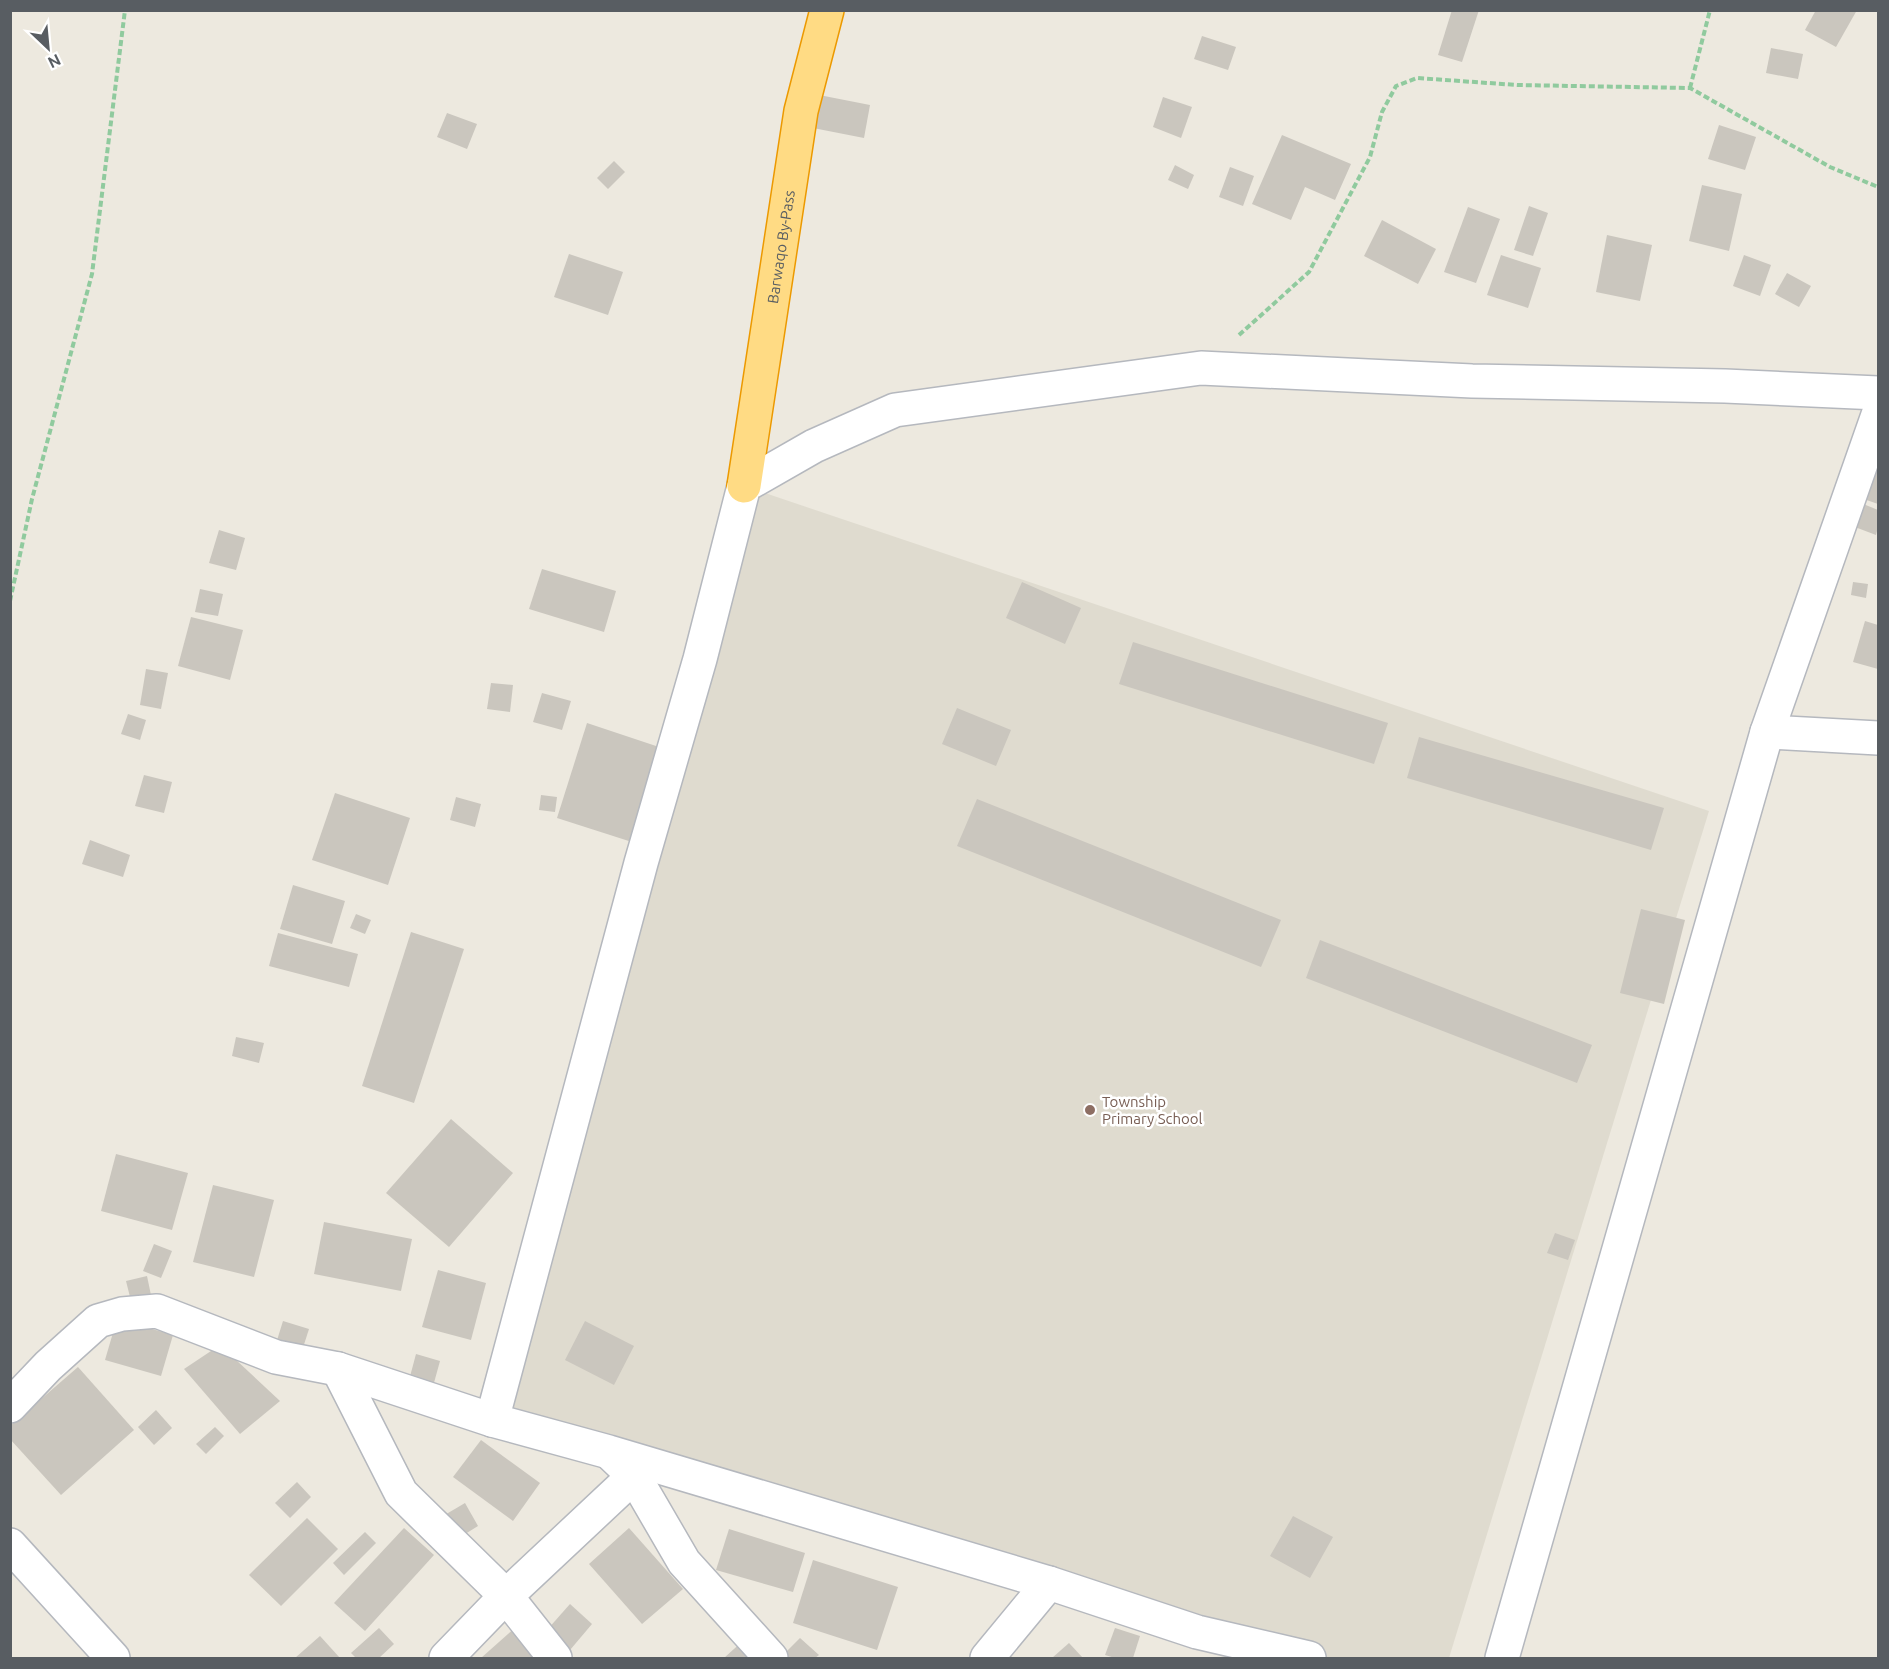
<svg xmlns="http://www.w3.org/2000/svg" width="1889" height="1669" viewBox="0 0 1889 1669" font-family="Ubuntu,sans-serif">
	<rect width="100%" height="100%" fill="#ede9df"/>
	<polygon fill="#dfdbcf" points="744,486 1709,811 1449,1658 1323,1658 476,1409"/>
	<g fill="#cac6be">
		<polygon points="1452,10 1479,10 1462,62 1438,55"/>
		<polygon points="1816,10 1857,10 1836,47 1805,30"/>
		<polygon points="1202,36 1236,47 1228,70 1194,59"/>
		<polygon points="1771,48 1803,54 1798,79 1766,73"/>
		<polygon points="814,94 870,105 864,138 808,127"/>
		<polygon points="1163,97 1192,107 1181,138 1153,127"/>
		<polygon points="447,113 477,124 467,149 437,137"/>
		<polygon points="1719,125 1756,137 1745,170 1708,159"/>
		<polygon points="1282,135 1351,164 1335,200 1305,187 1291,220 1252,204"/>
		<polygon points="614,161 625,172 608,189 597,178"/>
		<polygon points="1175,165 1194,175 1188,189 1168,180"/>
		<polygon points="1230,167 1254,176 1243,206 1219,197"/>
		<polygon points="1702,185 1742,194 1729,251 1689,241"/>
		<polygon points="1529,206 1548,213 1533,256 1514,250"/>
		<polygon points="1468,207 1500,219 1476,283 1444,272"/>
		<polygon points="1382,220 1436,249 1418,284 1364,256"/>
		<polygon points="1607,235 1652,245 1640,301 1596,292"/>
		<polygon points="569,254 623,272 608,315 554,297"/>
		<polygon points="1501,255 1541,268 1528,308 1487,295"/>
		<polygon points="1744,255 1771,265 1760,296 1733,286"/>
		<polygon points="1787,273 1811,286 1799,307 1775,294"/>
		<polygon points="1867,464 1878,468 1878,504 1855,496"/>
		<polygon points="1856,501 1878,510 1878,527 1876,535 1847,524"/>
		<polygon points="219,530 245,538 236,570 209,563"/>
		<polygon points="542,569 616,591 604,632 529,609"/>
		<polygon points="1022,582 1081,608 1065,644 1006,618"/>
		<polygon points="1853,582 1868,584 1866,598 1851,595"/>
		<polygon points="200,589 223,594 218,616 195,612"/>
		<polygon points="191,617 243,630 230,680 178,666"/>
		<polygon points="1865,621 1878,625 1878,669 1853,662"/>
		<polygon points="1133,642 1388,723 1374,764 1119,684"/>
		<polygon points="146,669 168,673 161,709 140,705"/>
		<polygon points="491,683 513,685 510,712 487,709"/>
		<polygon points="542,693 571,701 562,730 533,722"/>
		<polygon points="957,708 1011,730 996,766 942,744"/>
		<polygon points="128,714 146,720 140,740 121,734"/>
		<polygon points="587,723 665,749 635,843 557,818"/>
		<polygon points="1419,737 1664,808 1651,850 1407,778"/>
		<polygon points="144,775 172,782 164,813 135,806"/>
		<polygon points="335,793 410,818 388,885 312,860"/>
		<polygon points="541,795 557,797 555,812 539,810"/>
		<polygon points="456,797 481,804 475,827 450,820"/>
		<polygon points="977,799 1281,920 1261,967 957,846"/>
		<polygon points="90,840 130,855 123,877 82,864"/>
		<polygon points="293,885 345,901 332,944 280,929"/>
		<polygon points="1641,909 1685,920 1664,1004 1620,993"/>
		<polygon points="356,914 371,920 365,934 350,928"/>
		<polygon points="411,932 464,949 414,1103 362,1086"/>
		<polygon points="278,933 358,954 349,987 269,966"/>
		<polygon points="1320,940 1592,1045 1577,1083 1306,978"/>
		<polygon points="236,1037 264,1043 259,1063 232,1056"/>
		<polygon points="451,1119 513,1173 449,1247 386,1193"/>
		<polygon points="116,1154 188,1173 172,1230 101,1211"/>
		<polygon points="213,1185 274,1200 254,1277 193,1262"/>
		<polygon points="324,1222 412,1239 401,1291 314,1274"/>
		<polygon points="1555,1233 1575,1240 1568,1260 1547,1253"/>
		<polygon points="154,1244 172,1251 161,1278 143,1271"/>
		<polygon points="438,1270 486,1283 471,1340 422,1327"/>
		<polygon points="147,1276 152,1300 132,1305 126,1281"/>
		<polygon points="117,1319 173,1335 161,1376 105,1360"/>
		<polygon points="283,1321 309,1329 300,1357 274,1350"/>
		<polygon points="585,1321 634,1346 614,1385 565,1360"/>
		<polygon points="220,1345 280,1401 240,1434 184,1369"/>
		<polygon points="416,1354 440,1361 432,1390 408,1384"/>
		<polygon points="78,1367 134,1430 61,1495 10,1439 10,1426"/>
		<polygon points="156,1410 172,1428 154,1445 138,1427"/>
		<polygon points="215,1427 224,1436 206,1454 196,1444"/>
		<polygon points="481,1440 540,1483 513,1521 453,1477"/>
		<polygon points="297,1482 311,1497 290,1518 275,1503"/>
		<polygon points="465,1503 478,1526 457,1539 443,1516"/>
		<polygon points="1293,1516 1333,1537 1310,1578 1270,1556"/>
		<polygon points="307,1518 338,1549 281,1606 249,1575"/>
		<polygon points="404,1528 434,1555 365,1631 334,1603"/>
		<polygon points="629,1528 683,1589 642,1624 589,1564"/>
		<polygon points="729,1529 805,1553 793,1592 716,1570"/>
		<polygon points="365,1532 376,1543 344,1575 333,1563"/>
		<polygon points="813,1560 898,1587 877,1650 793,1623"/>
		<polygon points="570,1604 592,1624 570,1650 547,1630"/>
		<polygon points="516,1627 541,1658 481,1658"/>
		<polygon points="379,1628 394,1644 379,1658 356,1658 351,1653"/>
		<polygon points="1115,1628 1140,1636 1133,1658 1115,1658 1105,1655"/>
		<polygon points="320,1636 340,1658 295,1658"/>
		<polygon points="800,1638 819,1655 815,1658 780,1658"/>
		<polygon points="745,1639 763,1658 724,1658"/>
		<polygon points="1069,1643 1083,1658 1052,1658"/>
	</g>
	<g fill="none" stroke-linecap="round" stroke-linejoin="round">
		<defs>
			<g id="street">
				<polyline points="1767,732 1878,738"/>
				<polyline points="338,1369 401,1493 506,1596 555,1658"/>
				<polyline points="10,1406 48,1366 98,1321 122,1314 157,1311 276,1357 338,1369 492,1420 609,1452 1049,1583 1197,1632 1309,1658"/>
				<polyline points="492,1420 641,863 700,659 744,486 814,446 895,410 1201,368 1472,381 1725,386 1878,393"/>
				<polyline points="610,1453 634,1476 684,1562 771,1658"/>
				<polyline points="10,1545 113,1658"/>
				<polyline points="446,1658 506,1596 634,1476"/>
				<polyline points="987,1658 1049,1583"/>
				<polyline points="1502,1658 1767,732 1878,415"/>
			</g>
			<g id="highway">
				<path id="s1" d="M 744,486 L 801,111 L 827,10"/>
			</g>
		</defs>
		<use href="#street" stroke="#b5b8be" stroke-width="36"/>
		<use href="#highway" stroke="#ec9900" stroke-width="36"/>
		<g stroke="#90ca9e" stroke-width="4" stroke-dasharray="6 3" stroke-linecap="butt">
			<polyline points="1690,88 1710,10"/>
			<polyline points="1239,335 1309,272 1370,157 1382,112 1396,86 1417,78 1517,85 1690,88 1830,167 1878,187"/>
			<polyline points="10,601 32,499 92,274 125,10"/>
		</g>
		<use href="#street" stroke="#fff" stroke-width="33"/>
		<use href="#highway" stroke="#ffdb84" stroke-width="33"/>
	</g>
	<circle fill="#8d6e63" stroke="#fff" stroke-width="2" cx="1090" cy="1110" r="6"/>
	<g text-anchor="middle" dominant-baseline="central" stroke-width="5" stroke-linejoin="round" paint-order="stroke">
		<g font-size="15" fill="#585d62" stroke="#fff">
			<text stroke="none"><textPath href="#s1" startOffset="242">Barwaqo By-Pass</textPath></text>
		</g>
		<g font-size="15" fill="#785e54" stroke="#fff" text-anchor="start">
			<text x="1102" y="1101">Township<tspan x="1102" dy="17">Primary School</tspan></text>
		</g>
	</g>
	<rect width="1889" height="1669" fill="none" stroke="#585d62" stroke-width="24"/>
	<g transform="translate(48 48) rotate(154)" stroke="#ffffff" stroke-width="4.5" paint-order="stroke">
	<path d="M0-4.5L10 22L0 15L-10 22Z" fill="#585d62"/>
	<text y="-9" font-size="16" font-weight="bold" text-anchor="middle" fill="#585d62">N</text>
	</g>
</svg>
